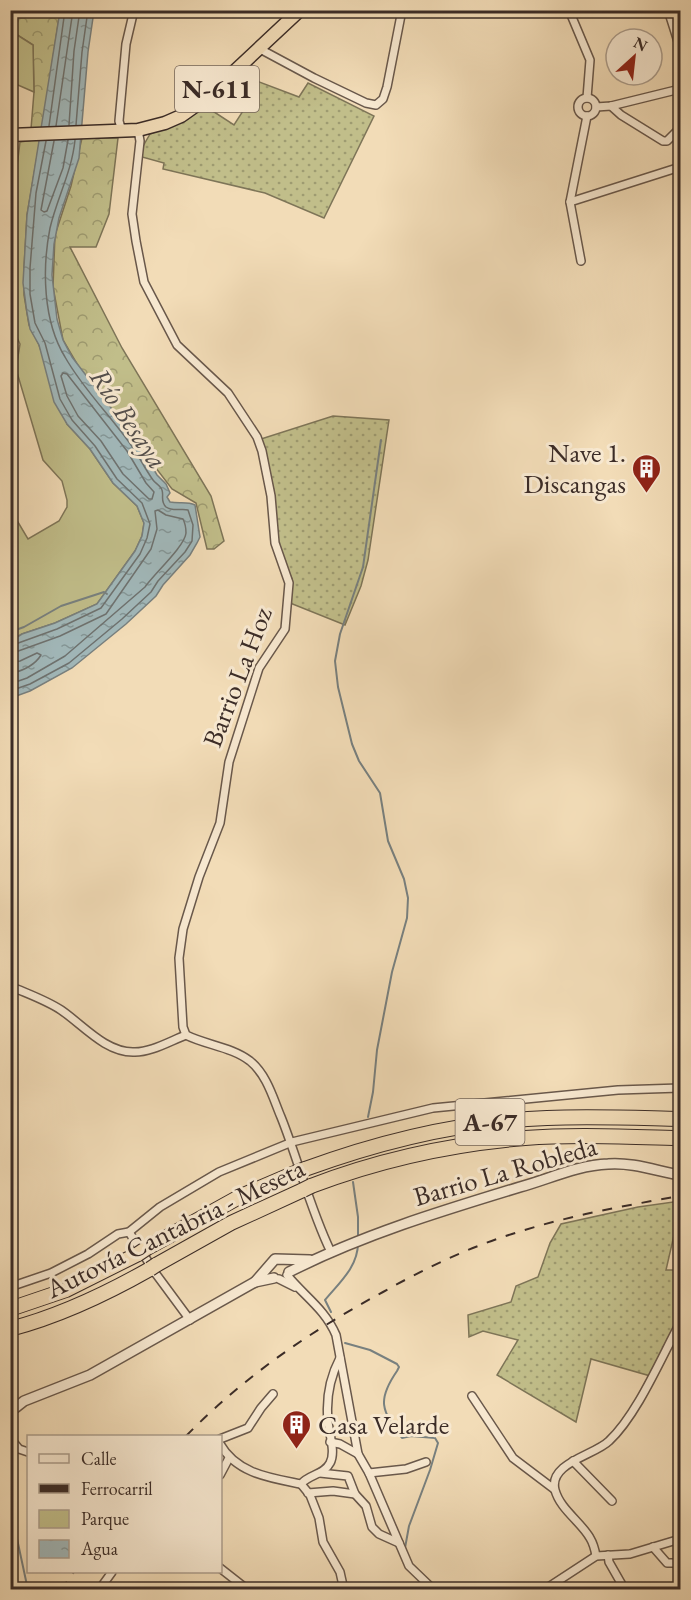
<svg xmlns="http://www.w3.org/2000/svg" width="691" height="1600" viewBox="0 0 691 1600" font-family="'EB Garamond',serif">
	<defs>
		<pattern id="grass-dots" width="8" height="8" patternUnits="userSpaceOnUse" patternTransform="scale(1.5)"><rect width="8" height="8" fill="#c1be8a"/><path d="M2 2h.1M6 6h.1" fill="none" stroke="#9e9b71" stroke-width="1.8" stroke-linecap="round"/></pattern>
		<pattern id="forest-crowns" width="20" height="18" patternUnits="userSpaceOnUse" patternTransform="scale(1.5)"><rect width="20" height="18" fill="#c1be8a"/><path d="M2 6a3 3 0 1 1 6 0M12 15a3 3 0 1 1 6 0" fill="none" stroke="#9e9b71"/></pattern>
		<pattern id="water-ripples" width="26" height="14" patternUnits="userSpaceOnUse" patternTransform="scale(1.5)"><rect width="26" height="14" fill="#a1b8ba"/><path d="M2 4q2-2 4 0t4 0M15 11q2-2 4 0t4 0" fill="none" stroke="#849697"/></pattern>
	</defs>
	<rect width="100%" height="100%" fill="#f2dcb7"/>
	<filter id="stains"><feTurbulence type="fractalNoise" baseFrequency=".00333" numOctaves="4"/><feColorMatrix values="0 0 0 0 .2 0 0 0 0 .09 0 0 0 0 .02 0 0 0 .5 -.17"/></filter>
	<radialGradient id="worn" r=".72"><stop offset=".6" stop-color="#630" stop-opacity="0"/><stop offset="1" stop-color="#630" stop-opacity=".3"/></radialGradient>
	<g fill="url(#grass-dots)" stroke="#7e7558" stroke-width="1.5">
		<polygon points="241,75 299,97 308,83 374,116 324,218 265,193 163,169 164,163 142,157 142,148 150,134 188,119 205,106 234,125 252,97 233,82"/>
		<polygon points="333,416 389,420 368,560 361,586 345,625 290,603 292,579 278,548 274,491 261,439"/>
		<polygon points="680,1201 680,1209 666,1270 680,1270 680,1324 654,1377 591,1359 576,1422 497,1375 518,1340 483,1331 469,1337 468,1315 511,1302 516,1286 538,1277 550,1243 561,1224 638,1207"/>
	</g>
	<g fill="url(#forest-crowns)" stroke="#7e7558" stroke-width="1.5">
		<polygon points="10,11 60,11 42,130 31,129 34,92 33,45 11,31"/>
		<polygon points="82,138 118,138 109,214 96,247 70,247 122,348 211,496 224,541 214,549 207,549 196,503 172,489 80,369 63,340 53,287 55,235 71,186"/>
	</g>
	<g fill="#c1be8a" stroke="#7e7558" stroke-width="1.5">
		<polygon points="11,31 33,45 34,92 11,82"/>
		<polygon points="40,139 27,215 24,268 24,295 29,325 39,345 67,424 90,449 113,483 137,506 144,523 142,536 135,551 97,604 55,623 22,634 11,641 11,513 12,512 28,539 59,521 67,507 67,500 62,481 43,460 16,369 20,344 15,333 11,330 13,199 20,142"/>
	</g>
	<path fill="url(#water-ripples)" stroke="#78807f" stroke-width="1.5" d="M 60,11 L 94,11 L 88,52 L 79,158 L 59,218 L 54,244 L 52,275 L 57,319 L 63,340 L 72,357 L 138,443 L 157,475 L 166,484 L 170,493 L 167,497 L 170,502 C 179,504 187,501 195,505 L 200,537 L 197,543 L 190,555 L 163,585 L 156,596 L 126,624 L 72,668 L 30,691 L 11,698 L 11,641 L 22,634 L 55,623 L 97,604 L 135,551 L 142,536 L 144,523 L 137,506 L 113,483 L 90,449 L 67,424 L 54,402 L 39,345 L 30,329 L 27,313 L 23,283 L 27,215 Z"/>
	<g fill="none" stroke-linecap="round" stroke-linejoin="round">
		<g stroke="#6e7270" stroke-width="1.5">
			<polyline points="69,125 74,51 80,10"/>
			<polyline points="76,125 82,52 88,10"/>
			<polyline points="49,126 65,10"/>
			<polyline points="56,126 73,10"/>
			<polyline points="54,141 41,210 44,212 47,211 63,168 68,140"/>
			<polygon points="63,373 67,374 127,451 146,483 154,492 152,499 149,499 123,474 101,441 78,416 67,396 61,376"/>
			<polyline points="10,646 57,629 101,608 140,554 147,538 150,524 142,503 117,479 95,446 72,420 60,399 45,343 35,323 30,294 30,268 36,193 46,141"/>
			<path d="M 10,654 L 60,636 L 106,614 L 151,549 L 157,529 L 155,511 L 158,510 L 166,515 L 183,519 C 185,523 186,528 186,533 C 185,546 154,574 145,587 L 65,656 L 27,678 L 10,684"/>
			<path d="M 10,663 L 20,661 L 37,653 L 41,655 C 35,665 22,671 10,674"/>
			<path d="M 10,691 L 30,684 L 69,663 L 122,619 L 151,592 L 158,581 L 185,552 L 192,541 L 193,525 L 188,510 C 182,508 173,512 166,507 C 160,501 164,496 162,490 C 161,486 155,483 153,480 C 145,469 139,456 131,445 C 110,415 83,389 65,357 C 43,321 42,269 50,228 C 57,198 72,171 75,140"/>
		</g>
		<g stroke="#78807f" stroke-width="2">
			<polyline points="10,632 24,627 61,606 104,592 107,594"/>
			<polyline points="368,1117 373,1092 377,1050 392,972 407,918 408,898 404,879 388,841 380,793 359,761 352,744 338,687 335,661 340,634 363,567 381,440"/>
			<polyline points="353,1182 358,1217 358,1237"/>
			<path d="M 331,1312 L 325,1300 C 339,1283 358,1267 358,1243"/>
			<path d="M 345,1343 L 370,1350 L 397,1364 L 399,1367 L 397,1371 C 377,1400 381,1410 402,1438 L 411,1436 L 435,1438 L 438,1443 L 430,1470 L 409,1526 L 405,1548"/>
			<polyline points="16,1534 28,1590"/>
		</g>
		<defs>
			<g id="minor">
				<polyline points="569,10 590,60 587,98"/>
				<polyline points="668,10 680,48"/>
				<polyline points="260,49 314,78 366,103 376,105 383,99 387,87 402,10"/>
				<circle cx="587" cy="107" r="9"/>
				<polyline points="611,106 621,115 663,141 667,141 680,128"/>
				<polyline points="596,107 611,106 680,89"/>
				<path d="M 138,130 L 140,141 L 132,214 L 136,241 L 144,282 L 177,345 L 228,393 L 257,437 L 262,451 L 271,496 L 275,543 L 289,583 L 285,629 L 259,668 L 229,762 L 220,823 L 199,877 L 183,929 L 179,958 L 183,1027 L 186,1035 C 206,1045 232,1047 250,1061 C 267,1075 273,1098 281,1117 C 299,1162 310,1209 331,1252"/>
				<polyline points="122,131 119,121 126,44 134,10"/>
				<polyline points="570,202 680,167"/>
				<polyline points="581,261 570,202 587,116"/>
				<polyline points="10,451 13,461 10,461"/>
				<path d="M 10,986 C 28,994 46,1000 61,1010 C 83,1025 105,1052 133,1052 C 150,1053 170,1041 186,1035"/>
				<polyline points="129,1232 156,1274 190,1320"/>
				<path d="M 287,1275 C 304,1296 325,1309 336,1335 L 358,1454 L 369,1473 L 409,1566 L 434,1590"/>
				<polyline points="279,1279 295,1287"/>
				<polyline points="10,1287 51,1273 88,1254 118,1234 129,1232 160,1207 219,1172 292,1142 433,1108 618,1090 680,1088"/>
				<polyline points="472,1396 513,1458 554,1489"/>
				<polyline points="10,1438 19,1449 28,1452"/>
				<polyline points="220,1439 248,1428 261,1408 273,1394"/>
				<polyline points="330,1442 340,1444 358,1454"/>
				<path d="M 220,1444 C 237,1474 271,1478 301,1484 C 309,1474 324,1475 330,1463 C 336,1452 329,1434 328,1421 C 326,1400 330,1377 340,1358"/>
				<polyline points="573,1461 612,1501"/>
				<polyline points="320,1473 348,1476 355,1494 366,1506 372,1527 379,1534 399,1543"/>
				<polyline points="369,1473 406,1469 426,1462"/>
				<polyline points="220,1475 229,1458"/>
				<polyline points="301,1484 310,1495 319,1518 323,1542 340,1572 344,1590"/>
				<polyline points="308,1493 333,1491 355,1494"/>
				<polyline points="653,1547 667,1563 680,1563"/>
				<polyline points="608,1555 609,1562 625,1590"/>
				<path d="M 596,1556 C 595,1550 593,1543 590,1538 C 581,1522 560,1509 555,1490 C 548,1463 595,1455 609,1441 C 637,1415 661,1358 680,1323"/>
				<polyline points="220,1568 248,1590"/>
				<polyline points="99,1590 112,1572"/>
				<polyline points="544,1590 596,1556 630,1554 680,1539"/>
			</g>
			<g id="tertiary">
				<path d="M 289,1272 C 362,1235 441,1211 520,1187 C 549,1179 578,1165 608,1164 C 632,1162 657,1171 680,1175"/>
				<polyline points="255,1282 275,1259 310,1260"/>
				<polyline points="10,1412 24,1401 90,1375 255,1282 274,1278"/>
			</g>
			<polyline id="trunk" points="10,135 138,130 165,123 181,116 205,99 300,10"/>
			<g id="motorway">
				<path d="M 305,1169 C 384,1140 464,1121 547,1118 C 592,1116 636,1118 680,1119"/>
				<path d="M 311,1186 C 379,1160 452,1144 525,1138 C 577,1134 629,1137 680,1138"/>
				<polyline points="147,1248 241,1196 297,1172"/>
				<polyline points="156,1265 231,1223 303,1190"/>
				<polyline points="10,1309 66,1290 138,1254"/>
				<path d="M 10,1329 C 60,1316 106,1294 150,1269"/>
			</g>
		</defs>
		<use href="#minor" stroke="#69584b" stroke-width="10"/>
		<use href="#tertiary" stroke="#69584b" stroke-width="12"/>
		<use href="#trunk" stroke="#3b2c27" stroke-width="15"/>
		<use href="#motorway" stroke="#3b2c27" stroke-width="16"/>
		<use href="#minor" stroke="#f7e8d0" stroke-width="7"/>
		<use href="#tertiary" stroke="#f7e8d0" stroke-width="9"/>
		<use href="#trunk" stroke="#f2dcb7" stroke-width="12"/>
		<use href="#motorway" stroke="#f2dcb7" stroke-width="14"/>
		<g stroke="#3b2c27" stroke-width="2" stroke-dasharray="10 10" stroke-linecap="butt">
			<path d="M 186,1436 C 245,1376 309,1332 383,1292 C 424,1269 467,1248 512,1234 C 567,1216 623,1206 680,1196"/>
			<polyline points="61,1590 74,1572"/>
		</g>
		<defs>
			<g id="motorway-bridge">
				<polyline points="297,1172 305,1169"/>
				<polyline points="303,1190 311,1186"/>
				<polyline points="138,1254 147,1248"/>
				<polyline points="150,1269 156,1265"/>
			</g>
		</defs>
		<use href="#motorway-bridge" stroke="#3b2c27" stroke-width="16" stroke-linecap="butt"/>
		<use href="#motorway-bridge" stroke="#f2dcb7" stroke-width="14"/>
	</g>
	<defs>
		<symbol id="building-pin" viewBox="-11 -11 22 30"><path d="M0 17L-7.5 6A9.5 9.5 0 1 1 7.5 6Z" fill="#8f2418" stroke="#f7e8d0"/><path d="M-4-6H4V6H1V3H-1V6H-4ZM-2.5-4.3h1.7v1.8h-1.7ZM.8-4.3h1.7v1.8H.8ZM-2.5-1h1.7V.8h-1.7ZM.8-1h1.7V.8H.8Z" fill="#fff"/></symbol>
	</defs>
	<g fill-rule="evenodd">
		<use href="#building-pin" x="630" y="452" width="33" height="45"/>
		<use href="#building-pin" x="280" y="1408" width="33" height="45"/>
	</g>
	<g text-anchor="middle" dominant-baseline="central" stroke-width="6" stroke-linejoin="round" paint-order="stroke">
		<g fill="#f7e8d0" stroke="#73645a" stroke-width="1.5">
			<rect x="175" y="66" width="84" height="46" rx="4.5"/>
			<rect x="455.5" y="1099" width="69" height="46" rx="4.5"/>
		</g>
		<g font-size="26" font-weight="bold" fill="#3b2c27">
			<text x="217" y="89">N-611</text>
			<text x="490" y="1122">A-67</text>
		</g>
		<g font-size="27" fill="#3b2c27" stroke="#f7e8d0" text-anchor="end">
			<text x="626" y="452">Nave 1.<tspan x="626" dy="31">Discangas</tspan></text>
			<text x="318" y="1424" text-anchor="start">Casa Velarde</text>
		</g>
		<g font-size="27" fill="#3b2c27" stroke="#f7e8d0">
			<text transform="translate(237 677) rotate(-69)">Barrio La Hoz</text>
			<text transform="translate(505 1171) rotate(-16)">Barrio La Robleda</text>
			<text transform="translate(175 1228) rotate(-26)">Autovía Cantabria - Meseta</text>
		</g>
		<g font-size="28" font-style="italic" fill="#544f4c" stroke="#f7e8d0">
			<text transform="translate(129 418) rotate(56)">Río Besaya</text>
		</g>
	</g>
	<rect width="691" height="1600" fill="none" stroke="#f2dcb7" stroke-width="36"/>
	<rect x="12" y="12" width="667" height="1576" fill="none" stroke="#3b2c27" stroke-width="3"/>
	<rect x="18" y="18" width="655" height="1564" fill="none" stroke="#3b2c27" stroke-width="1.5"/>
	<rect x="27" y="1435" width="195" height="138" fill="#f7e8d0" stroke="#ac9d8c" stroke-width="1.5"/>
	<rect x="39" y="1454" width="30" height="9" fill="#f7e8d0" stroke="#ac9d8c" stroke-width="1.5"/>
	<text x="81" y="1465" font-size="18" fill="#3b2c27">Calle</text>
	<rect x="39" y="1484" width="30" height="9" fill="#3b2c27" stroke="#ac9d8c" stroke-width="1.5"/>
	<text x="81" y="1495" font-size="18" fill="#3b2c27">Ferrocarril</text>
	<rect x="39" y="1510" width="30" height="18" fill="#c1be8a" stroke="#ac9d8c" stroke-width="1.5"/>
	<text x="81" y="1525" font-size="18" fill="#3b2c27">Parque</text>
	<rect x="39" y="1540" width="30" height="18" fill="url(#water-ripples)" stroke="#ac9d8c" stroke-width="1.5"/>
	<text x="81" y="1555" font-size="18" fill="#3b2c27">Agua</text>
	<g transform="translate(634 57) rotate(27)"><circle r="28" fill="#f7e8d0" stroke="#ac9d8c" stroke-width="1.5"/>
	<path d="M0-4.5L10 22L0 15L-10 22Z" fill="#8f2418"/>
	<text y="-9" font-size="16" font-weight="bold" text-anchor="middle" fill="#3b2c27">N</text>
	</g>
	<rect width="100%" height="100%" filter="url(#stains)"/>
	<rect width="100%" height="100%" fill="url(#worn)"/>
</svg>
